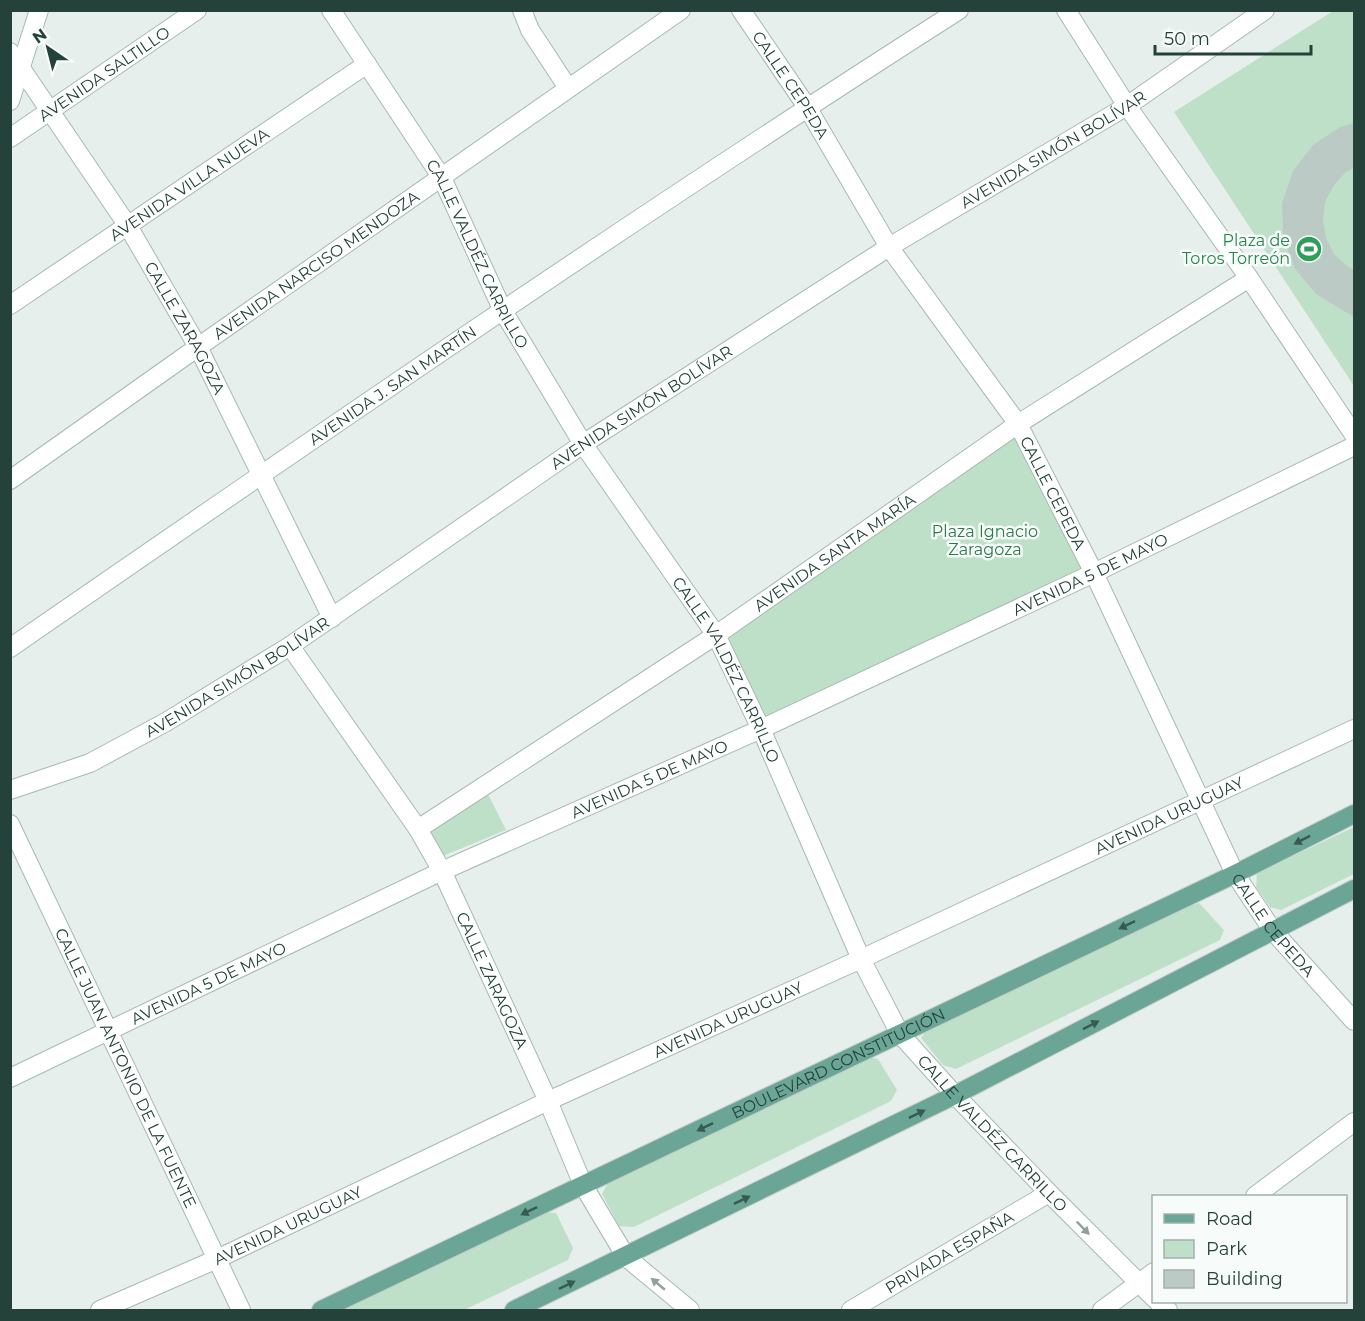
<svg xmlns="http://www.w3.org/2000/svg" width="1365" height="1321" viewBox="0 0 1365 1321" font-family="Montserrat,sans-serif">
	<rect width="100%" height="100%" fill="#e6efeb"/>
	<g fill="#bfe0c8">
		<polygon points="1333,11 1354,11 1354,386 1174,112"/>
		<polygon points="1018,425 1093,573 761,727 717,635"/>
		<polygon points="488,794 506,830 438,858 428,834"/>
		<polygon points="1354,827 1354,874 1281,910 1270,907 1256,887 1257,873"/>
		<polygon points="1199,903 1224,930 1220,940 956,1069 943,1065 921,1038 927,1030 1187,907"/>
		<polygon points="870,1057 878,1059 897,1090 891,1101 634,1227 619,1226 602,1194 609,1181"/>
		<polygon points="545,1212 556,1213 573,1248 568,1260 464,1310 337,1310"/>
	</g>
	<polygon fill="#bbcac4" points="1354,123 1354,168 1346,172 1334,185 1325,202 1323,220 1326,238 1334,254 1347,266 1354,270 1354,317 1316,294 1295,269 1283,237 1282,203 1293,171 1313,145 1340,127"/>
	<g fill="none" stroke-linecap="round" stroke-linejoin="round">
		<defs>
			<g id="minor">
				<path id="s1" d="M 331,10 L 442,178 L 503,311 L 583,444 L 716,635 L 761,729 L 861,959 L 900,1034 L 955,1095 L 1049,1193 L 1154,1298"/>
				<polyline points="522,10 530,30 568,88"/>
				<path id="s2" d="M 741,10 L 807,107 L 889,247 L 1018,424 L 1094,573 L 1235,874 L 1273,931 L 1354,1021"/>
				<polyline points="1066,10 1127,106 1249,278 1354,435"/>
				<path id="s3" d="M 10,52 L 128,226 L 198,347 L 332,618"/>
				<polyline points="10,101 39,10"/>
				<path id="s4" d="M 10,138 L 197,10"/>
				<path id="s5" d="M 10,305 L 367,64"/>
				<path id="s6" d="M 10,480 L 198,347 L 681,10"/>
				<path id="s7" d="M 290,646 L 418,829 L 442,871 L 548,1101 L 583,1185 L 626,1257 L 690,1310"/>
				<path id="s8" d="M 10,648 C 324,431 638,215 959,10"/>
				<path id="s9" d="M 10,790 L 90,763 L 166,722 L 290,646 L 583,444 L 889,247 L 1127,106 L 1265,10"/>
				<path id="s10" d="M 10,824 L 241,1310"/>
				<path id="s11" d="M 418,829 L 716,635 L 1018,424 L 1249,278"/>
				<path id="s12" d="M 10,1078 L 442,871 L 761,729 L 1094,573 L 1354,446"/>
				<polyline points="1255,1196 1354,1122"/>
				<polyline points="1158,1302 1168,1310"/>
				<path id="s13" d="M 100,1310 L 217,1259 L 548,1101 L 861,959 L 1354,729"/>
				<path id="s14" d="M 851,1310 L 1049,1193"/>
				<polyline points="1102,1310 1154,1272"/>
			</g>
			<g id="major">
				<path id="s15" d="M 321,1310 L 1235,874 L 1354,814"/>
				<polyline points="514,1310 955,1095 1354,889"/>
			</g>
		</defs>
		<use href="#minor" stroke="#a8b8b2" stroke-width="20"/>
		<use href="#major" stroke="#c2cac8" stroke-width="20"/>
		<use href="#minor" stroke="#fff" stroke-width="18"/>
		<use href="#major" stroke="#6aa596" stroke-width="18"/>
	</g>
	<defs><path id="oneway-solid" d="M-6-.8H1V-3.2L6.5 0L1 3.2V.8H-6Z" transform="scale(1.5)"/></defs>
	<g fill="#365b51">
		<use href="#oneway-solid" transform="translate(1302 840) rotate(153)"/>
		<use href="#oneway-solid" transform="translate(1127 925) rotate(154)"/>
		<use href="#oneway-solid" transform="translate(1091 1025) rotate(-27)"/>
		<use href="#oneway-solid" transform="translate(917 1114) rotate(-26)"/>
		<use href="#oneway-solid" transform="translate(705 1127) rotate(154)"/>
		<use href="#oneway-solid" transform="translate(742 1200) rotate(-26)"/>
		<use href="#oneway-solid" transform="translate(529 1211) rotate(154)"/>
		<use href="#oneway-solid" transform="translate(567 1285) rotate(-26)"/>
	</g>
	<g fill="#92a09c">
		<use href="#oneway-solid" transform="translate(1083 1228) rotate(46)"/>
		<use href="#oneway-solid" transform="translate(658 1284) rotate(-140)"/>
	</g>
	<defs>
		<symbol id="stadium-disc" viewBox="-11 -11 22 22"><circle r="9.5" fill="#2e9e5b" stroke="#f7fbf9"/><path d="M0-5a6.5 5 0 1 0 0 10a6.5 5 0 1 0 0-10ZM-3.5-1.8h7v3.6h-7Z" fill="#fff"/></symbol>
	</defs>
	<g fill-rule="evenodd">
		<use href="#stadium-disc" x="1294" y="234" width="30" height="30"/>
	</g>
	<g text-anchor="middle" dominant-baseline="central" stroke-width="5" stroke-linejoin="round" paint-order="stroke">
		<g font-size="16" fill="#24423a" stroke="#f7fbf9">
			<text stroke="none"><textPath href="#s4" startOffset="114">AVENIDA SALTILLO</textPath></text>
			<text stroke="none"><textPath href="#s2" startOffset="90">CALLE CEPEDA</textPath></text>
			<text stroke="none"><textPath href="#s9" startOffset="1227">AVENIDA SIMÓN BOLÍVAR</textPath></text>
			<text stroke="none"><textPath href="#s5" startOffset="216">AVENIDA VILLA NUEVA</textPath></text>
			<text stroke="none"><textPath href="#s1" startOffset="285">CALLE VALDÉZ CARRILLO</textPath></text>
			<text stroke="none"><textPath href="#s6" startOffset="374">AVENIDA NARCISO MENDOZA</textPath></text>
			<text stroke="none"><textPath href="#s3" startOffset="327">CALLE ZARAGOZA</textPath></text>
			<text stroke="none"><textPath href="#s8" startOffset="464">AVENIDA J. SAN MARTÍN</textPath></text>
			<text stroke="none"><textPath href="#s9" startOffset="741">AVENIDA SIMÓN BOLÍVAR</textPath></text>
			<text stroke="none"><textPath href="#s2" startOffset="576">CALLE CEPEDA</textPath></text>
			<text stroke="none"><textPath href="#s11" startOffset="500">AVENIDA SANTA MARÍA</textPath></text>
			<text stroke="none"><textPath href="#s12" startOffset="1192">AVENIDA 5 DE MAYO</textPath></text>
			<text stroke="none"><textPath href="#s1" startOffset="771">CALLE VALDÉZ CARRILLO</textPath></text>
			<text stroke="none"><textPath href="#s9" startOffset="255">AVENIDA SIMÓN BOLÍVAR</textPath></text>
			<text stroke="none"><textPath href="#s12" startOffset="706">AVENIDA 5 DE MAYO</textPath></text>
			<text stroke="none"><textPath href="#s13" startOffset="1178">AVENIDA URUGUAY</textPath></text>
			<text stroke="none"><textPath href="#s2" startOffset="1062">CALLE CEPEDA</textPath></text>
			<text stroke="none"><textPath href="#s7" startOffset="392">CALLE ZARAGOZA</textPath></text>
			<text stroke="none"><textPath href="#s12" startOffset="220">AVENIDA 5 DE MAYO</textPath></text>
			<text stroke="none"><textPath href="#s13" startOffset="692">AVENIDA URUGUAY</textPath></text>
			<text stroke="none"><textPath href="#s15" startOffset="573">BOULEVARD CONSTITUCIÓN</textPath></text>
			<text stroke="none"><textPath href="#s10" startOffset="270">CALLE JUAN ANTONIO DE LA FUENTE</textPath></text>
			<text stroke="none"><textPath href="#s1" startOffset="1311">CALLE VALDÉZ CARRILLO</textPath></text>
			<text stroke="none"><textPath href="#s13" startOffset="206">AVENIDA URUGUAY</textPath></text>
			<text stroke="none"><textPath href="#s14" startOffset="114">PRIVADA ESPAÑA</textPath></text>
		</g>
		<g font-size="16" fill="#27864d" stroke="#f7fbf9" text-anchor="end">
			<text x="1290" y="240">Plaza de<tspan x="1290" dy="18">Toros Torreón</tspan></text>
		</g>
		<g font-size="16" fill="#2d7a4b" stroke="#f7fbf9">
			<text x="985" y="531">Plaza Ignacio<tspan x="985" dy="18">Zaragoza</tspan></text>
		</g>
	</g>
	<rect width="1365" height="1321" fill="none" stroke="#24423a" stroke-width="24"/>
	<rect x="1152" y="1195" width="195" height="108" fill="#f7fbf9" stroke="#a3b1ad" stroke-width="1.5"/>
	<rect x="1164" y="1214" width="30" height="9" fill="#6aa596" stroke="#a3b1ad" stroke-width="1.5"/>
	<text x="1206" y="1225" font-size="18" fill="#24423a">Road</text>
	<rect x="1164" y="1240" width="30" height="18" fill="#bfe0c8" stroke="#a3b1ad" stroke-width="1.5"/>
	<text x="1206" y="1255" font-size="18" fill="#24423a">Park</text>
	<rect x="1164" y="1270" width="30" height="18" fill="#bbcac4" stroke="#a3b1ad" stroke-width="1.5"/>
	<text x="1206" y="1285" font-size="18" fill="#24423a">Building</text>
	<g transform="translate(48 48) rotate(325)" stroke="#f7fbf9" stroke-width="4.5" paint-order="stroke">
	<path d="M0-4.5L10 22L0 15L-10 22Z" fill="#24423a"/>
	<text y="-9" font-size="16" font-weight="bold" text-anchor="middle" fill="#24423a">N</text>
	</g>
	<path d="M1155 45v9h156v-9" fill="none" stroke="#24423a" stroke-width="3"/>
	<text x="1164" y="45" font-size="18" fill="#24423a" stroke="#f7fbf9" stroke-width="4.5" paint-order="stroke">50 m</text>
</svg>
